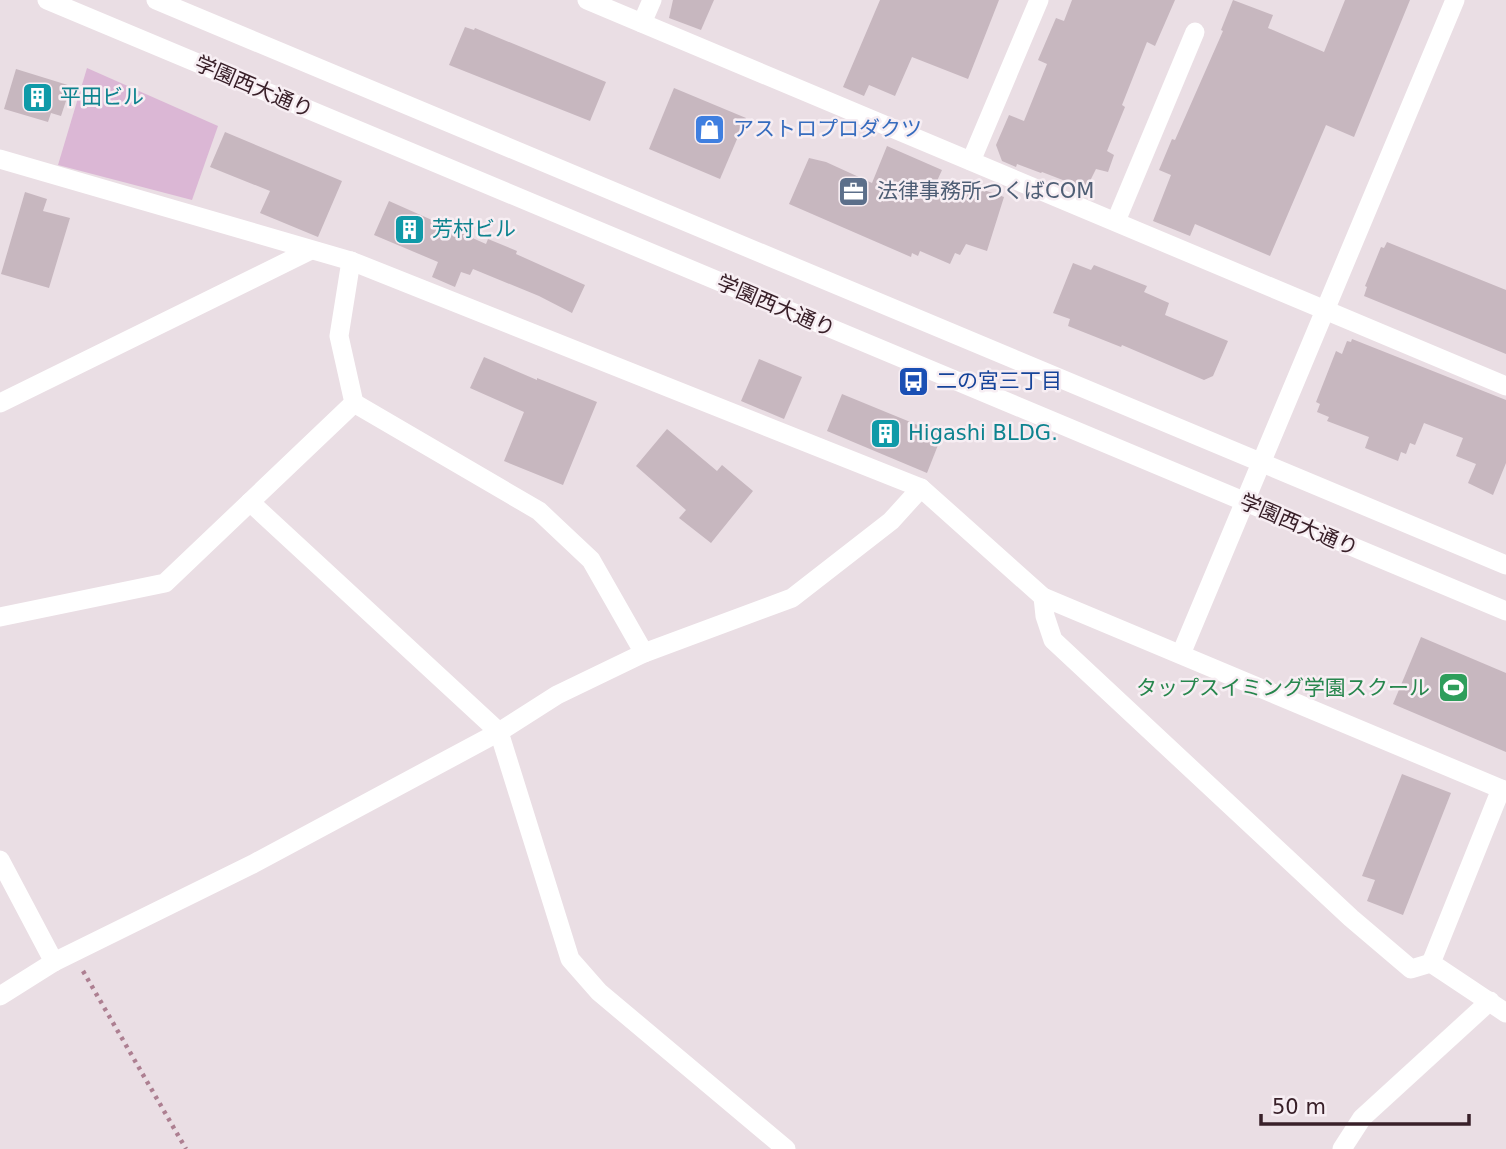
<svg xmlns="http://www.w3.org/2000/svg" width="1506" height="1149" viewBox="0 0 1506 1149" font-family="'DejaVu Sans','Noto Sans JP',sans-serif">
	<rect width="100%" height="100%" fill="#eadee4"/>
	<polygon fill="#dbb7d5" points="87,68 218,126 192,200 58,165"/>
	<g fill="#c7b7bf">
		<polygon points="673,0 714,0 701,30 669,18"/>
		<polygon points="880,0 999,0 968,79 912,57 895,96 869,85 864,96 843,87"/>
		<polygon points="1072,0 1175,0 1155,46 1147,42 1122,105 1125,107 1107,151 1114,155 1108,172 1096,169 1086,189 1042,172 1041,173 1017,164 1016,167 1002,161 996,145 1009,115 1024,121 1047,64 1038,60 1056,18 1064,21"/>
		<polygon points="1233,0 1273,15 1268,28 1324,52 1345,0 1410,0 1354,137 1326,125 1270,256 1195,224 1190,236 1153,221 1171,175 1159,170 1172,139 1175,140 1223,31 1221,30"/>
		<polygon points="465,27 474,30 475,28 606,82 590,121 449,65"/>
		<polygon points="16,69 71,86 61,116 51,113 48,122 4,109"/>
		<polygon points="674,88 746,118 720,179 649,149"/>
		<polygon points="225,132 342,181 318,237 260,213 270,191 210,167"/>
		<polygon points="887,146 942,170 937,181 979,196 981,189 1004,197 987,251 966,244 960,255 955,253 950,264 920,251 918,256 912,253 911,257 789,204 809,158 826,162 872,183"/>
		<polygon points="25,192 47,199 43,211 70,218 49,288 1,274"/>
		<polygon points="389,201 486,244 488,239 517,251 516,254 585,285 572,313 539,296 473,269 470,275 461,272 455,287 432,277 438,262 374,235"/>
		<polygon points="1387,242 1506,290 1506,354 1364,296 1367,287 1365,286 1381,247 1384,248"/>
		<polygon points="1073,263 1091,270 1094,265 1147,286 1144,292 1169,303 1165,315 1228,341 1213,376 1204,380 1122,345 1121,347 1068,326 1070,319 1053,313"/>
		<polygon points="1352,339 1506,400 1506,463 1493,495 1468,483 1476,464 1456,456 1463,438 1424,423 1415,445 1410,443 1406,454 1401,452 1398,461 1365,448 1369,437 1327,421 1329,417 1317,412 1320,404 1316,402 1336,351 1342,354 1347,341 1351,342"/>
		<polygon points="484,357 537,380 537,378 597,402 563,485 504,461 524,412 470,388"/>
		<polygon points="759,359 802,377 784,419 741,401"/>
		<polygon points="842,394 942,435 927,473 827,431"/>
		<polygon points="667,429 717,471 722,465 753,491 711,543 679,518 686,510 636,466"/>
		<polygon points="1421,637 1506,673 1506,752 1393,704"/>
		<polygon points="1402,774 1451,793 1403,915 1367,901 1375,880 1362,876"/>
	</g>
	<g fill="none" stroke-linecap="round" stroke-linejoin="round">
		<polyline stroke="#ad7f91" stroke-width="4.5" stroke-dasharray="3.5 5" stroke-linecap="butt" points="83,971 186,1149"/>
		<g stroke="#fff" stroke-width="19">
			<polyline points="587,0 1506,386"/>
			<polyline points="642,23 652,0"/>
			<polyline points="0,159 351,261 921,488 1043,597 1506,791"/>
			<polyline points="971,161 1039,0"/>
			<polyline points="1116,221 1195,32"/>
			<polyline points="0,403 311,250"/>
			<polyline points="354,403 539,511 591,560 644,653"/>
			<polyline points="250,502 499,732 570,959 599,992 786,1149"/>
			<polyline points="1043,597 1045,616 1053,640 1351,918 1411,969 1431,963"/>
			<polyline points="0,617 165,583 354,403 339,336 351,261"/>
			<polyline points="1501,789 1431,963 1506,1013"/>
			<polyline points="0,860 54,962"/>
			<polyline points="0,996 54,962 253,864 499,732 557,695 644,653 792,598 891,521 921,488"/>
			<polyline points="1342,1149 1362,1118 1490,1001"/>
		</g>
		<polyline stroke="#fff" stroke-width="19" points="1181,654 1455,0"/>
		<g stroke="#fff" stroke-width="19">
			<polyline points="47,0 1506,611"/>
			<polyline points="156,0 1506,565"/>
		</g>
	</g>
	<defs>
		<symbol id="building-square" viewBox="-11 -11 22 22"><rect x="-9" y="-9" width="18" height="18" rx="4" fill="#0f9aa8" stroke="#f7eef3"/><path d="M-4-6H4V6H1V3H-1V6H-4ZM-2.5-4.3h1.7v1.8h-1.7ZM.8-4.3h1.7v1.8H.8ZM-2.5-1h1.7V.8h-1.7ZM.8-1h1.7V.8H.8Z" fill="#fff"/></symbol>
		<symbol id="shop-square" viewBox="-11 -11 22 22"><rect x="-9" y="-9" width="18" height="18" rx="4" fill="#3f7fe0" stroke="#f7eef3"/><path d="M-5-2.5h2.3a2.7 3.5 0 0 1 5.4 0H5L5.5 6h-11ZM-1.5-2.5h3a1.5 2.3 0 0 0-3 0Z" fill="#fff"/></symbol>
		<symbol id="office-square" viewBox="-11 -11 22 22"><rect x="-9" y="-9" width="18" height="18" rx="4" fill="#5c6f8a" stroke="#f7eef3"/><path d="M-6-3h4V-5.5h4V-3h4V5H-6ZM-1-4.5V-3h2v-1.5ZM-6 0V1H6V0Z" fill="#fff"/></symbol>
		<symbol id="bus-square" viewBox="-11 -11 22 22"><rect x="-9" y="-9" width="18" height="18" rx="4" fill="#1a4fb4" stroke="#f7eef3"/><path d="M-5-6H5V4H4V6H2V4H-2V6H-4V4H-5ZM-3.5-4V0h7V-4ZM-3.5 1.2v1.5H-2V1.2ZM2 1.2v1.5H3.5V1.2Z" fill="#fff"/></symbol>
		<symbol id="stadium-square" viewBox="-11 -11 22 22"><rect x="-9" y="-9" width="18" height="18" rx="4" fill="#2e9e5b" stroke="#f7eef3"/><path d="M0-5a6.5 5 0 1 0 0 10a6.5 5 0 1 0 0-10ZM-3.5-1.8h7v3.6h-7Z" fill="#fff"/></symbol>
	</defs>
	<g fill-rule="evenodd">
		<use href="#building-square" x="20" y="80" width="35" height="35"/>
		<use href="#shop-square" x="692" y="112" width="35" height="35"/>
		<use href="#office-square" x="836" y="174" width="35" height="35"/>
		<use href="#building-square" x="392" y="212" width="35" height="35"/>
		<use href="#bus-square" x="896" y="364" width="35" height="35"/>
		<use href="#building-square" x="868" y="416" width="35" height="35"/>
		<use href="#stadium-square" x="1436" y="670" width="35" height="35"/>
	</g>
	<g text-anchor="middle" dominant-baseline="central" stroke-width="5" stroke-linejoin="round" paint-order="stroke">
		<g font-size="21" fill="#392029" stroke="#f7eef3">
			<text transform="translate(254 87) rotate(23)">学園西大通り</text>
			<text transform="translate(776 306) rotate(23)">学園西大通り</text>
			<text transform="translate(1299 525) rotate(23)">学園西大通り</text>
		</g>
		<g font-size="21" fill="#0d838f" stroke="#f7eef3" text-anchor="start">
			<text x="60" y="97">平田ビル</text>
			<text x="432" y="229">芳村ビル</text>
			<text x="908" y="433">Higashi BLDG.</text>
		</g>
		<g font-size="21" fill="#366cbe" stroke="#f7eef3" text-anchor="start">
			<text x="733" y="129">アストロプロダクツ</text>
		</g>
		<g font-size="21" fill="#4e5e75" stroke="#f7eef3" text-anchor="start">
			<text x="877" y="191">法律事務所つくばCOM</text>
		</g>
		<g font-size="21" fill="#164399" stroke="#f7eef3" text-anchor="start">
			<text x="936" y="381">二の宮三丁目</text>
		</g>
		<g font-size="21" fill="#27864d" stroke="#f7eef3" text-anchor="end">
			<text x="1430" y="688">タップスイミング学園スクール</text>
		</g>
	</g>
	<path d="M1261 1114v10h208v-10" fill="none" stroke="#392029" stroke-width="3.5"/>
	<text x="1272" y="1114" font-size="21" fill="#392029" stroke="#f7eef3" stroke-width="5" paint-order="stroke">50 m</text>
</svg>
